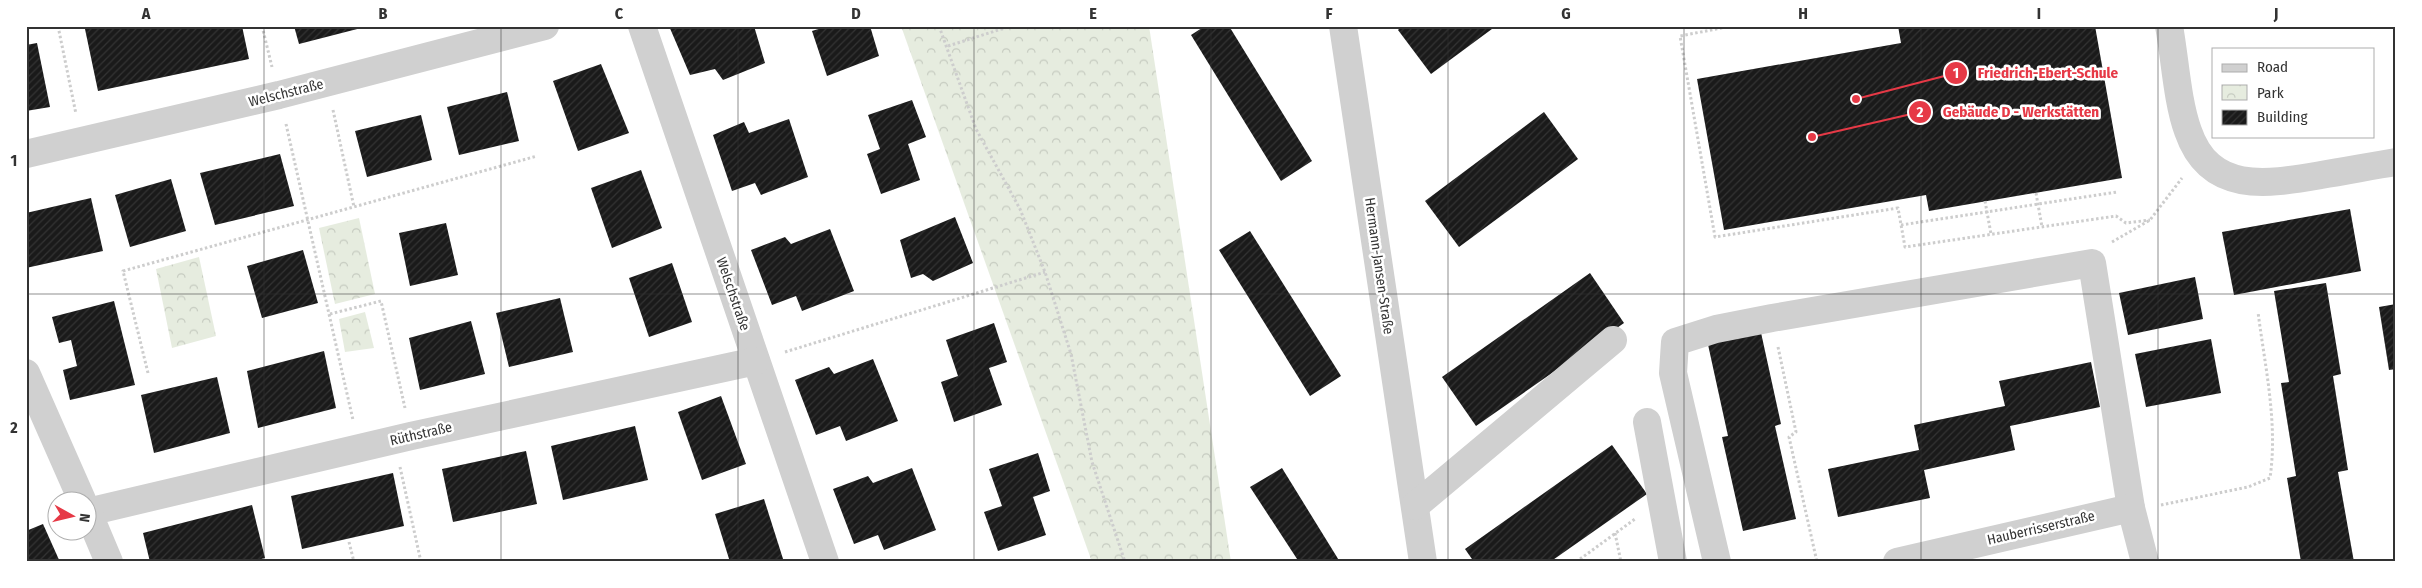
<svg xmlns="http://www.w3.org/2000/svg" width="2422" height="588" viewBox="0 0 2422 588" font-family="'Fira Sans Condensed',sans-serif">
	<defs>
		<pattern id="park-crowns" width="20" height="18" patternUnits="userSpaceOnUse" patternTransform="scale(1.25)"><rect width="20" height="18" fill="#e6ecdf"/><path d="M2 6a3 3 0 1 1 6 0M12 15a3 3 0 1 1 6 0" fill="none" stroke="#c6cbc0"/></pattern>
		<pattern id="building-hatch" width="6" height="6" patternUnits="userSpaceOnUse" patternTransform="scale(1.25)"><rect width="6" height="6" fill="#1a1a1a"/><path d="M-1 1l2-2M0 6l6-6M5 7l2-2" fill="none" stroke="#333"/></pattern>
	</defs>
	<rect width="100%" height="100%" fill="#fff"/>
	<g fill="url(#park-crowns)">
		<polygon points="901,26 1149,26 1231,562 1092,562"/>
		<polygon points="359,218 375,294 335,304 319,228"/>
		<polygon points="199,257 216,336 172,348 156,269"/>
		<polygon points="365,312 374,348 345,352 339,319"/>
	</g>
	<g fill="url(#building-hatch)">
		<polygon points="98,26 242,26 249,59 98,91 85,29"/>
		<polygon points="294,26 365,26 365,27 299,44"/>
		<polygon points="669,26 754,26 765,63 723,80 715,69 690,75"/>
		<polygon points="828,26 870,26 879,56 827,76 812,31"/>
		<polygon points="1205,26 1229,26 1312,161 1281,181 1191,35"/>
		<polygon points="1402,26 1496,26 1431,74 1398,30"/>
		<polygon points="1898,26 2095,26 2122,178 1929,211 1926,195 1724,230 1697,79 1901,43"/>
		<polygon points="37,43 50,107 26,111 26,45"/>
		<polygon points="601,64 629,133 578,151 553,81"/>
		<polygon points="507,92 519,141 459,155 447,107"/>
		<polygon points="912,100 926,137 908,144 920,180 881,194 867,154 880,149 868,115"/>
		<polygon points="1544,112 1578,159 1459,247 1425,201"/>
		<polygon points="421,115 432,160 367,177 355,131"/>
		<polygon points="789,119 808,177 761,195 755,183 732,191 713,135 744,122 749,133"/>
		<polygon points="280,154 294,206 215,225 200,173"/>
		<polygon points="641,170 662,228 612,248 591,188"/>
		<polygon points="171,179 186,231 130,247 115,195"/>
		<polygon points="91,198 103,251 26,268 26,213"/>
		<polygon points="2350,209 2361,271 2234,295 2222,232"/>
		<polygon points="955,217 973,263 933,281 923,274 911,278 900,240"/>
		<polygon points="446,223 458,275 410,286 399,233"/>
		<polygon points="830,229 854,291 802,311 796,296 772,305 751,250 785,237 791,244"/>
		<polygon points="1250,231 1341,376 1310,396 1219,250"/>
		<polygon points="303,250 318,303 262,318 247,266"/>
		<polygon points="672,263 692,322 649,337 629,278"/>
		<polygon points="1590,273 1624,323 1476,426 1442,377"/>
		<polygon points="2195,277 2203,319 2128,335 2119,293"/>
		<polygon points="2326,283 2341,374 2333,376 2348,470 2338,472 2354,562 2301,562 2287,478 2296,476 2281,383 2289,382 2274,291"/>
		<polygon points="560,298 573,352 509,367 496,313"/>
		<polygon points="114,301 135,385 70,400 63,370 77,366 71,340 59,343 52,317"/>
		<polygon points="2396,304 2396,369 2389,370 2379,307"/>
		<polygon points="471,321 485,374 420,390 409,338"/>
		<polygon points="994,323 1007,362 989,368 1002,405 954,422 941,382 958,376 946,340"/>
		<polygon points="1760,328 1781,424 1775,426 1796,519 1743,531 1722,437 1728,436 1707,340"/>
		<polygon points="2211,339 2221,393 2146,407 2135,354"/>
		<polygon points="324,351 336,408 258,428 247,371"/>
		<polygon points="873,359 898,421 846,441 840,426 816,435 795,380 829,367 834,374"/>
		<polygon points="2091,362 2100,407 2010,426 2015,450 1924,470 1930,498 1838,517 1828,469 1919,450 1914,425 2005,406 1999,381"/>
		<polygon points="217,377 230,433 154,453 141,395"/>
		<polygon points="721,396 746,464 702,480 678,412"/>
		<polygon points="635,426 648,480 563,500 551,446"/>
		<polygon points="1612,445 1647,494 1550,562 1474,562 1465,549"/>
		<polygon points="526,451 537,504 453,522 442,469"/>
		<polygon points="1038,453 1050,491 1033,497 1046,535 998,551 984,512 1002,506 989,469"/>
		<polygon points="912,468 936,530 884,550 878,535 854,544 833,489 868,476 873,483"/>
		<polygon points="1282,468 1340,562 1299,562 1250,487"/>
		<polygon points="393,473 404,526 302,549 291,496"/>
		<polygon points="764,499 784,562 730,562 715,514"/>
		<polygon points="252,505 265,558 250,562 150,562 143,533"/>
		<polygon points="43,524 60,562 26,562 26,531"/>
	</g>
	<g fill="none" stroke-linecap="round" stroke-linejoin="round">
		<g stroke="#cdcdcd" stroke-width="3" stroke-dasharray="2.5 2.5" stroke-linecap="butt">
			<polyline points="58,26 76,114"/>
			<polyline points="262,26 272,67"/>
			<polyline points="939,26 976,129 1020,209 1045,272 1071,354 1092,462 1125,562"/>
			<polyline points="1732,26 1680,36 1715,237 1898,208 1905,247 2116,216 2126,223 2150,220"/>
			<polyline points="948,46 1011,26"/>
			<polyline points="333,110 354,207"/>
			<polyline points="286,124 353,420"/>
			<polyline points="1901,225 2117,192"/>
			<polyline points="2112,242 2150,220 2182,178"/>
			<polyline points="330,314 381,301 405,408"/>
			<polyline points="1778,347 1796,432 1789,437 1817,562"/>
			<polyline points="785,352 1045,272"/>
			<polyline points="148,373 123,271 537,156"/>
			<polyline points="400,467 421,562"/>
			<path d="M 2161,505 L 2248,487 L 2270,478 C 2278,423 2265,367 2258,312"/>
			<polyline points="1615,533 1621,562"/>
			<polyline points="349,542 354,562"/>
			<polyline points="1576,562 1635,519"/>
		</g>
		<g stroke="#d0d0d0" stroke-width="28">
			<polyline points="642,26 825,562"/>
			<polyline points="1343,26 1423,562"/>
			<path d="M 2169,26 C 2175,58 2177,101 2188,131 C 2210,195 2268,184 2321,175 C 2346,171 2371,166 2396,162"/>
			<polyline points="26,154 279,95 545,26"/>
			<polyline points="26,373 82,500"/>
			<polyline points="1647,422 1673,562"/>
			<polyline points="1415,506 1613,340"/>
			<polyline points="88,512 411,436 756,361"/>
			<polyline points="88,512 109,562"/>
			<polyline points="1717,562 1673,373 1675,342 1716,329 1772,318 2092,263 2131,508 2145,562"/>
			<polyline points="1897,562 2131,508"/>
		</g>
		<g stroke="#cdcdcd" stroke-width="3" stroke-dasharray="2.5 2.5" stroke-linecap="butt">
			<polyline points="2036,193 2042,227"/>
			<polyline points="1985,201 1991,234"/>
		</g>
	</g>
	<path fill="none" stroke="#333" stroke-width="1" stroke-opacity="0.55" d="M 264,26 L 264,562M 501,26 L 501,562M 738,26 L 738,562M 974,26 L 974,562M 1211,26 L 1211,562M 1448,26 L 1448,562M 1684,26 L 1684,562M 1921,26 L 1921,562M 2158,26 L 2158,562M 26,294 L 2396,294"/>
	<g text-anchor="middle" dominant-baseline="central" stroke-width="5" stroke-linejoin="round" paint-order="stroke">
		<g font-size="14" fill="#333" stroke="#fff">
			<text transform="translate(286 93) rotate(-14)">Welschstraße</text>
			<text transform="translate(1379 266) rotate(82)">Hermann-Jansen-Straße</text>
			<text transform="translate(733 294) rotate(71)">Welschstraße</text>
			<text transform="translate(421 434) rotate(-13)">Rüthstraße</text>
			<text transform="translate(2041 528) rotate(-13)">Hauberrisserstraße</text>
		</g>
	</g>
	<path fill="none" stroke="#e63946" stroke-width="2" d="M1856 99L1956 73M1812 137L1920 112"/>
	<g fill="#e63946" stroke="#fff" stroke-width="2">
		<circle cx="1856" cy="99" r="5"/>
		<circle cx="1812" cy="137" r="5"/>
		<circle cx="1956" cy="73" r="12"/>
		<circle cx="1920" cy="112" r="12"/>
	</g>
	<g font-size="15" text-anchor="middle" font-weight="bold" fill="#fff">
		<text x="1956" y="78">1</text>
		<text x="1920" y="117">2</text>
	</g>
	<g font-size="15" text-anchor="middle" font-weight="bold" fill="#e63946" stroke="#fff" stroke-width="5" stroke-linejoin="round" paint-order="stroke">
		<text x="2048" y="78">Friedrich-Ebert-Schule</text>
		<text x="2021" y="117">Gebäude D - Werkstätten</text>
	</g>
	<rect width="2422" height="588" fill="none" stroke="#ffffff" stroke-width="55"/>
	<rect x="2212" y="48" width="162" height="90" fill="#ffffff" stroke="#adadad"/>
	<rect x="2222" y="64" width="25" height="8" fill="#d0d0d0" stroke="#adadad"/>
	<text x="2257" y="72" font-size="15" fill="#333333">Road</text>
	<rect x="2222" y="85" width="25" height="15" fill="url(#park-crowns)" stroke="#adadad"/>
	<text x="2257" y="98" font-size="15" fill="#333333">Park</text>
	<rect x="2222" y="110" width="25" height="15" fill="url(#building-hatch)" stroke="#adadad"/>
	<text x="2257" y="122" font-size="15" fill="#333333">Building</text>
	<g transform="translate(72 516) rotate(98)"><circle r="24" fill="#ffffff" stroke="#adadad"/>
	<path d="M0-4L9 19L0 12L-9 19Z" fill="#e63946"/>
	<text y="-8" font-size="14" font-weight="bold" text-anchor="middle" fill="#333333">N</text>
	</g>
	<rect x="28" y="28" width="2366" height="532" fill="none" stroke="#333" stroke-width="2"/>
	<g font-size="16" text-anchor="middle" font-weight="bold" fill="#333">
		<text x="146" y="19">A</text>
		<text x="383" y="19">B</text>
		<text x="619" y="19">C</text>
		<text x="856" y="19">D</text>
		<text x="1093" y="19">E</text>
		<text x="1329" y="19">F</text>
		<text x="1566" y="19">G</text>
		<text x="1803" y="19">H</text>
		<text x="2039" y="19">I</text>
		<text x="2276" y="19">J</text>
		<text x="14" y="166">1</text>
		<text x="14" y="433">2</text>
	</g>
</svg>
